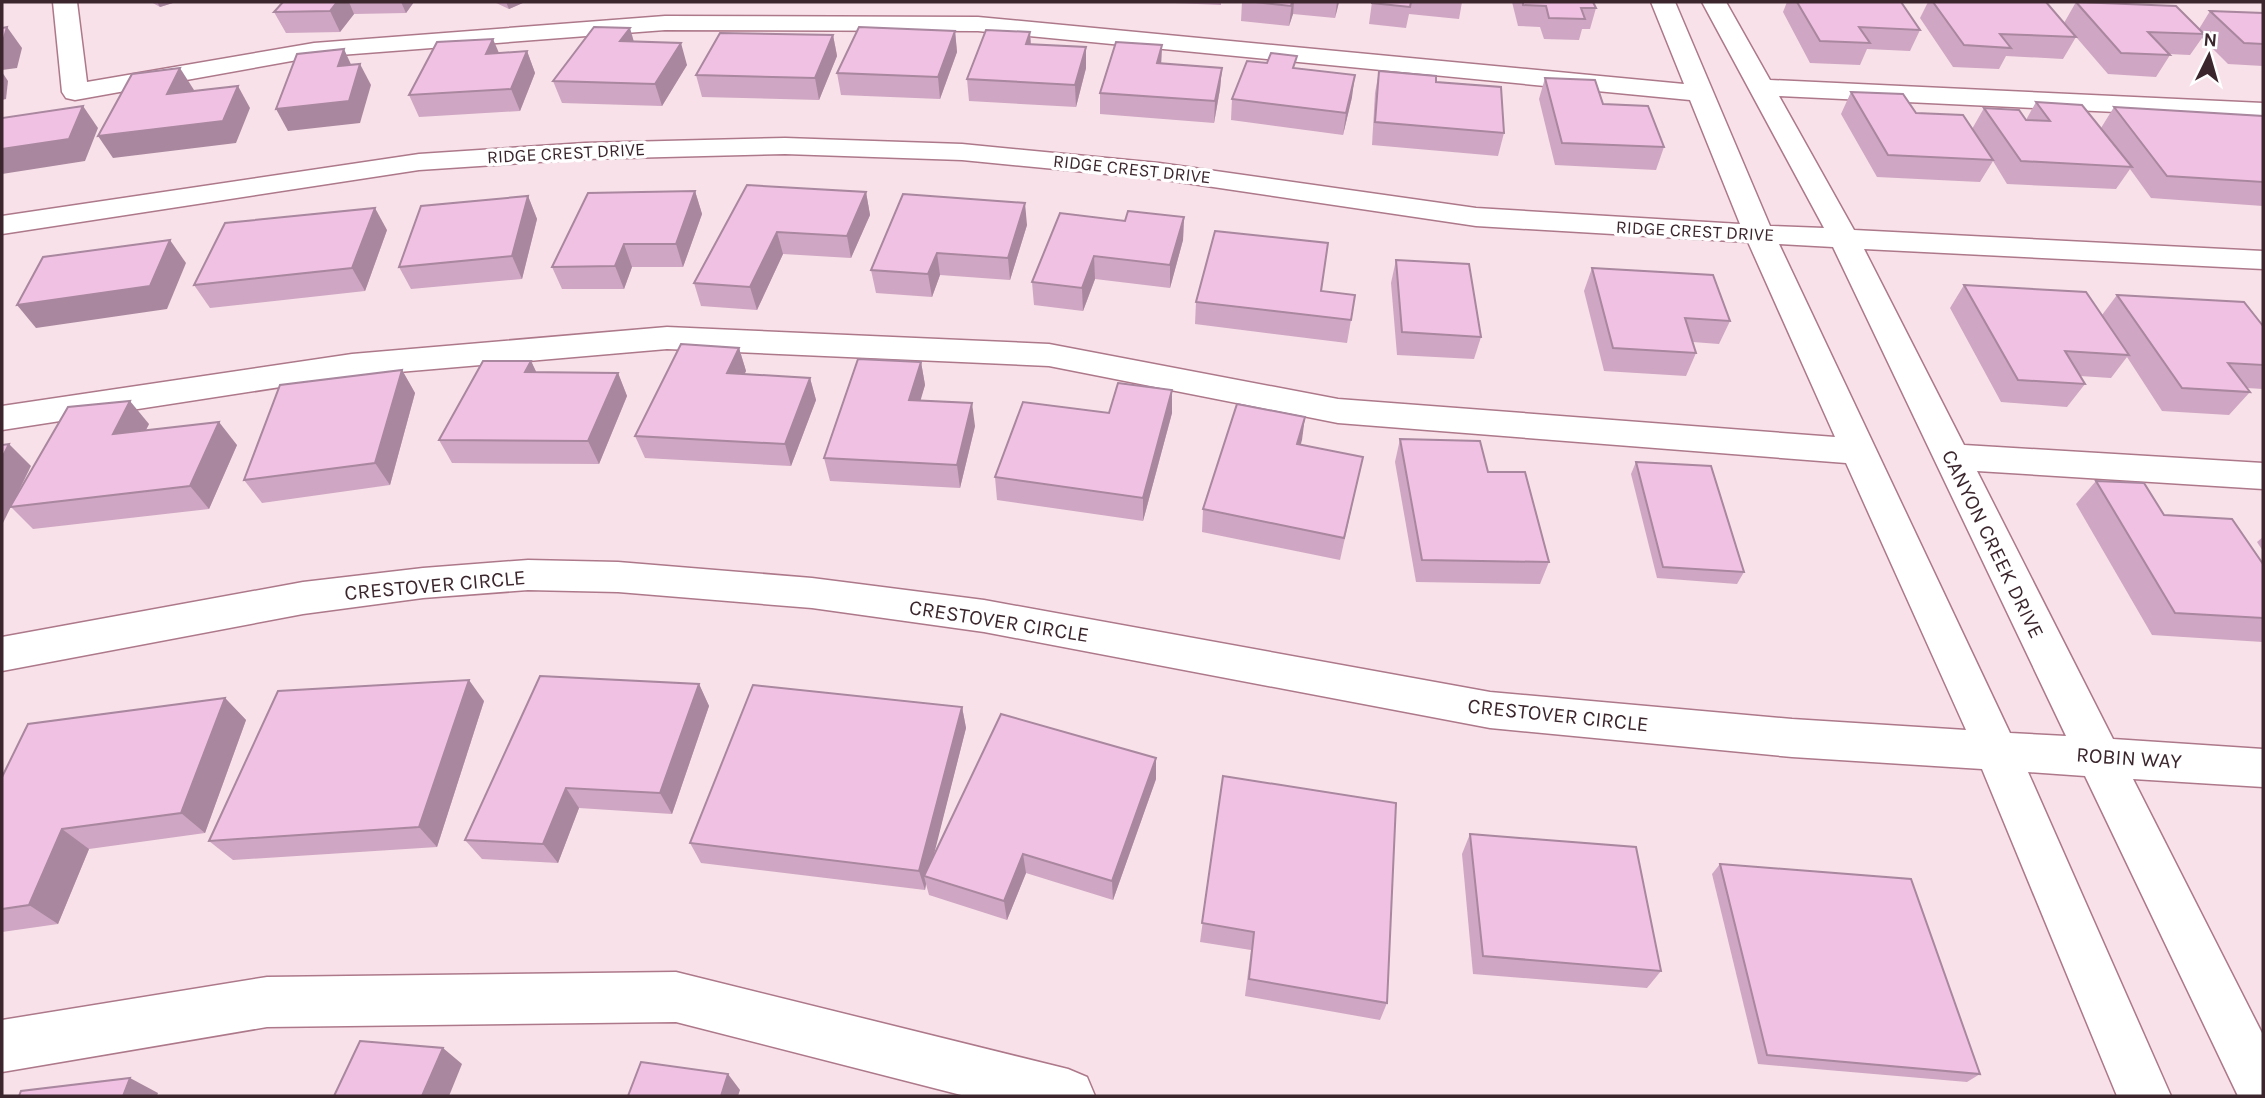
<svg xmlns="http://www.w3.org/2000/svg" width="2265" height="1098" viewBox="0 0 2265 1098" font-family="Karla,sans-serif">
	<rect width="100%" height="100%" fill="#f8e1e8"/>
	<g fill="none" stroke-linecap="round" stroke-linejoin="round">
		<defs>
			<g id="minor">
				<path d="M 53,2 L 77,2 L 87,82 L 314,43 L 665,16 L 978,17 L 1684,84 L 1651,2 L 1675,2 L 1770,226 L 1824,228 L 1702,2 L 1726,2 L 1770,80 L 2263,103 L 2263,119 L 1779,96 L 1854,230 L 2263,251 L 2263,269 L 1864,249 L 1964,445 L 2263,463 L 2263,489 L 1977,471 L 2113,739 L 2263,749 L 2263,787 L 2133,779 L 2263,1035 L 2263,1096 L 2238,1096 L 2085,776 L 2028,772 L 2171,1096 L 2117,1096 L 1982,769 L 1792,757 L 1490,728 L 984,632 L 812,608 L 618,592 L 528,590 L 423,598 L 303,614 L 2,671 L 2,637 L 303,582 L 423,568 L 528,560 L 618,562 L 812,578 L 984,600 L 1490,692 L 1792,719 L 1966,730 L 1846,463 L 1338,423 L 1049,366 L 667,349 L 352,376 L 2,430 L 2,406 L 352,354 L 667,327 L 1049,344 L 1338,399 L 1835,437 L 1748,242 L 1476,226 L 1159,179 L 962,160 L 785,154 L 585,159 L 419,170 L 2,234 L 2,216 L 419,154 L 585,143 L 785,138 L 962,144 L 1159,163 L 1476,208 L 1740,224 L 1690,100 L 978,31 L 665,30 L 314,57 L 75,100 L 66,98 L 62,92 ZM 1779,244 L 1833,247 L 2066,736 L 2010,733 Z"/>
				<polygon points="676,972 1068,1069 1087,1077 1095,1096 965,1096 676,1022 267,1027 2,1072 2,1020 267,977"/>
			</g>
		</defs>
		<use href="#minor" stroke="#ad788a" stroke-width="3"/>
		<use href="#minor" fill="#fff" fill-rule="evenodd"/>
	</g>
	<g fill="#cfa6c3">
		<polygon points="151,2 176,2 160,7"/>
		<polygon points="283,2 414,2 406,13 354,14 340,32 286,33 274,12"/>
		<polygon points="494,2 525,2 509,9"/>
		<polygon points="1151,2 1221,2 1221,5"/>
		<polygon points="1242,2 1339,2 1335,18 1293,14 1289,26 1241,21"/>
		<polygon points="1372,2 1462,2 1459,19 1409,14 1406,28 1369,24"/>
		<polygon points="1512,2 1593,2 1596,8 1590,29 1582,29 1579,40 1544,39 1540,27 1518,26"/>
		<polygon points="1787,2 1901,2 1920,30 1910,51 1867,49 1860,65 1810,63 1783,12"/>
		<polygon points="1928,2 2034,2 2076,37 2063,59 2006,56 1999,69 1953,67 1920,18"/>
		<polygon points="2076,2 2199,29 2210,11 2263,13 2263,66 2228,64 2202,38 2190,55 2169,54 2170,55 2156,77 2108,74 2064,23"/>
		<polygon points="955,31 957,52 940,99 841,95 837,73"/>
		<polygon points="1030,32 1031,44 1086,47 1086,68 1076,107 969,101 967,79"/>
		<polygon points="833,35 837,56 819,100 702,97 696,75"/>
		<polygon points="634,42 687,65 662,106 562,103 553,81"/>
		<polygon points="1162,45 1161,64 1222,68 1220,89 1214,123 1100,114 1100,93"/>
		<polygon points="527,51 535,73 520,111 419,117 409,95 499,53"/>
		<polygon points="1296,68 1352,97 1343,135 1231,120 1232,99"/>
		<polygon points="1379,71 1436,82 1504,133 1498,156 1372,145 1375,93"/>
		<polygon points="1545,78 1603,104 1664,147 1656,170 1555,165 1539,99"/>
		<polygon points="1851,92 1916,113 1972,129 1984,108 2026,120 2036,102 2101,128 2114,107 2263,116 2263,206 2151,198 2130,169 2116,189 2007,184 1993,161 1980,182 1877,177 1841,114"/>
		<polygon points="747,185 866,192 870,215 851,258 783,254 757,310 701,306 694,283"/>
		<polygon points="695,191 702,214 683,267 632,267 624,289 562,289 552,267"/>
		<polygon points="528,196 537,219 522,279 411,289 399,267"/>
		<polygon points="1184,217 1183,240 1170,288 1095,279 1083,311 1034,305 1032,282 1125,221"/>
		<polygon points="1027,225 1010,280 940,275 932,297 876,293 871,270"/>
		<polygon points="387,230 365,291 210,308 194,285"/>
		<polygon points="1396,260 1481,337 1474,359 1397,355 1391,283"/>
		<polygon points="1592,268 1730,321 1719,344 1693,342 1696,353 1686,376 1604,371 1584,291"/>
		<polygon points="1964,285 2102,315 2117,295 2263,326 2263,389 2247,388 2250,392 2229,415 2162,411 2127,357 2111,378 2080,376 2085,384 2067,407 2001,402 1950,308"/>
		<polygon points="1321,291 1351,320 1347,343 1195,324 1196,302"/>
		<polygon points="739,348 746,371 744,374 810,378 816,400 791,466 645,458 635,436"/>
		<polygon points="531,361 536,372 618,373 627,396 599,464 452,463 439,440"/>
		<polygon points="921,362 925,385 920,400 975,426 960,488 830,481 824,458"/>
		<polygon points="402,370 415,393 390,485 262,503 244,480"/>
		<polygon points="1172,390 1172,413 1143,521 997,500 995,477 1109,413"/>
		<polygon points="1305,417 1300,445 1363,457 1340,560 1202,532 1203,509"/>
		<polygon points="149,424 146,430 237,445 209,509 33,529 11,507 31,466 17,494"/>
		<polygon points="1400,439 1488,472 1549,562 1540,584 1416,582 1395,462"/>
		<polygon points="1636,462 1744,572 1737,584 1657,578 1631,474"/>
		<polygon points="2096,481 2263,564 2263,642 2152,635 2076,504"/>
		<polygon points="2263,537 2263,551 2257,542"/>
		<polygon points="699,684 709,706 672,814 579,808 558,863 482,859 465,840"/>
		<polygon points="225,698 246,720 205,833 89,849 58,924 2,932 2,777"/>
		<polygon points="484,701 437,847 233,860 209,841"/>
		<polygon points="962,707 966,728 933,856 1156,779 1113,900 1026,873 1007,920 929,895 926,884 925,890 701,863 690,843"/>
		<polygon points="1223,776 1387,1003 1380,1020 1245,996 1251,950 1200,942"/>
		<polygon points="1470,834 1661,971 1647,988 1473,974 1462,854"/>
		<polygon points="1720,864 1980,1074 1967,1082 1758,1064 1712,874"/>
	</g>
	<g fill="#a9879f">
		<polygon points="157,2 176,2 160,7"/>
		<polygon points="337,2 349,2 354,14 340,32 330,11"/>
		<polygon points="401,2 414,2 406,13"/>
		<polygon points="506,2 525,2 509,9"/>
		<polygon points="1292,2 1294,2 1293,14 1289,26"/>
		<polygon points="1337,2 1339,2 1335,18"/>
		<polygon points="7,27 22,48 17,68 2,70 2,45"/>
		<polygon points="630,28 636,49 620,41"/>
		<polygon points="955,31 957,52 940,99 938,77"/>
		<polygon points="1030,32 1031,53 1026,44"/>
		<polygon points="833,35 837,56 819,100 815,78"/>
		<polygon points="493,39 502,60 486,54"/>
		<polygon points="681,43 687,65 662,106 655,84"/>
		<polygon points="1162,45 1161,66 1157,63"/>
		<polygon points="1086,47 1086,68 1076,107 1075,85"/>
		<polygon points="344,49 354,71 338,66"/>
		<polygon points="527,51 535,73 520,111 511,89"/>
		<polygon points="360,64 371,85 360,123 288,131 276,109"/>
		<polygon points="180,68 194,90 181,116 167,94"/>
		<polygon points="1222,68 1220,89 1214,123 1215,101"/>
		<polygon points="2,72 8,81 6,99 2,100"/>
		<polygon points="1355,75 1352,97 1343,135 1346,113"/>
		<polygon points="238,86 250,108 236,143 113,158 98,136"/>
		<polygon points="83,106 98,128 85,161 2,174 2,149"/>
		<polygon points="695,191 702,214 683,267 676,244"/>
		<polygon points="866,192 870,215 851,258 847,236"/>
		<polygon points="528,196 537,219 522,279 512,256"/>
		<polygon points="1025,203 1027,225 1010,280 1008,258"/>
		<polygon points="375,208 387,230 365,291 352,268"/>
		<polygon points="1184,217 1183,240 1170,288 1170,265"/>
		<polygon points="777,232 783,254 757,310 750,287"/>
		<polygon points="170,240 186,263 167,309 36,328 17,305"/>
		<polygon points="624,244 632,267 624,289 615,266"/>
		<polygon points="937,253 940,275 932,297 928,274"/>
		<polygon points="1094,256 1095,279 1083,311 1082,288"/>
		<polygon points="739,348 746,371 734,396 727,373"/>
		<polygon points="531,361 542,384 525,372"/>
		<polygon points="921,362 925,385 914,423 909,400"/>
		<polygon points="402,370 415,393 390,485 375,463"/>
		<polygon points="618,373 627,396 599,464 588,441"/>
		<polygon points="810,378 816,400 791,466 785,444"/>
		<polygon points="1172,390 1172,413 1143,521 1143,498"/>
		<polygon points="130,401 149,424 132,457 113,434"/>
		<polygon points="972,403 975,426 960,488 957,465"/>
		<polygon points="1305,417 1302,440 1294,467 1297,444"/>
		<polygon points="219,422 237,445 209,509 190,486"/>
		<polygon points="9,444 31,466 2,525 2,458"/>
		<polygon points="469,680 484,701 437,847 419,827"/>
		<polygon points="699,684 709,706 672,814 660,793"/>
		<polygon points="225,698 246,720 205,833 181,813"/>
		<polygon points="962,707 966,728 928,878 924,876 926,884 925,890 919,871"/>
		<polygon points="1156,758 1156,779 1113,900 1112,881"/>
		<polygon points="566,788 579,808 558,863 543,844"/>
		<polygon points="62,829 89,849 58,924 29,905"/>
		<polygon points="1023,854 1026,873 1007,920 1004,901"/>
		<polygon points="443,1048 462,1064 449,1096 422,1096"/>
		<polygon points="728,1074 740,1090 738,1096 721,1096"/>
		<polygon points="130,1078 158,1093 157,1096 123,1096"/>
	</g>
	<g fill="#f1c1e3" stroke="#a9879f" stroke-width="2">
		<polygon points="283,2 337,2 330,11 274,12"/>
		<polygon points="1255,2 1292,2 1291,6"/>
		<polygon points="1372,2 1411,2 1410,7 1372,3"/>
		<polygon points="1523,2 1593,2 1596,8 1581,8 1585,19 1549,18 1546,6 1523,5"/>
		<polygon points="1797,2 1901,2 1920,30 1859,27 1870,43 1820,41"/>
		<polygon points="1933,2 2046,2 2076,37 2000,34 2011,48 1964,45"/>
		<polygon points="2076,2 2176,6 2204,34 2148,32 2170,55 2121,53"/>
		<polygon points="2210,11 2263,13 2263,44 2244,43"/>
		<polygon points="7,27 2,45 2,28"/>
		<polygon points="594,27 630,28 620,41 681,43 655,84 553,81"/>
		<polygon points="859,27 955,31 938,77 837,73"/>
		<polygon points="986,30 1030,32 1026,44 1086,47 1075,85 967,79"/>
		<polygon points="720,33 833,35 815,78 696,75"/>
		<polygon points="493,39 486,54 527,51 511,89 409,95 437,42"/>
		<polygon points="1116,42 1162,45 1157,63 1222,68 1215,101 1100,93"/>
		<polygon points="344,49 338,66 360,64 349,101 276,109 297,54"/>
		<polygon points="1271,53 1297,56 1293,68 1355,75 1346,113 1232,99 1247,61 1267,63"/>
		<polygon points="180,68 167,94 238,86 223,121 98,136 132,74"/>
		<polygon points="1379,71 1436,76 1436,82 1501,87 1504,133 1375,122"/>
		<polygon points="1545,78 1595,80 1603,104 1648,106 1664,147 1562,143"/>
		<polygon points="1851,92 1903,94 1916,113 1963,115 1993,160 1888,155"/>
		<polygon points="2036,102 2082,105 2132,167 2021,161 1984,108 2019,110 2026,120 2050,121"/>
		<polygon points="83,106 69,139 2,149 2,118"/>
		<polygon points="2114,107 2263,116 2263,182 2167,176"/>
		<polygon points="747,185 866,192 847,236 777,232 750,287 694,283"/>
		<polygon points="695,191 676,244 624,244 615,266 552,267 588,193"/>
		<polygon points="903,194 1025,203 1008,258 937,253 928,274 871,270"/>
		<polygon points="528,196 512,256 399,267 421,206"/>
		<polygon points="375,208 352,268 194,285 225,223"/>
		<polygon points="1128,211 1184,217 1170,265 1094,256 1082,288 1032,282 1060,213 1125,221"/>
		<polygon points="1215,231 1328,243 1321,291 1355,295 1351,320 1196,302"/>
		<polygon points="170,240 150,286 17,305 43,257"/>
		<polygon points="1396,260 1469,264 1481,337 1402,332"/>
		<polygon points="1592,268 1713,275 1730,321 1685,318 1696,353 1613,348"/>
		<polygon points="1964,285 2086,292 2129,355 2065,351 2085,384 2018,380"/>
		<polygon points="2117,295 2244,302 2263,326 2263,365 2228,363 2250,392 2182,388"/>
		<polygon points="681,344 739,348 727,373 810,378 785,444 635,436"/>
		<polygon points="858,359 921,362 909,400 972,403 957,465 824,458"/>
		<polygon points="483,361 531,361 525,372 618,373 588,441 439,440"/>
		<polygon points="402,370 375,463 244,480 280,385"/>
		<polygon points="1118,383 1172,390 1143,498 995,477 1023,402 1109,413"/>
		<polygon points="130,401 113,434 219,422 190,486 10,507 68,407"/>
		<polygon points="1237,404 1305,417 1297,444 1363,457 1344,538 1203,509"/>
		<polygon points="1400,439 1480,441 1488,472 1525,472 1549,562 1422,560"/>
		<polygon points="9,444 2,458 2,445"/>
		<polygon points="1636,462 1711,466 1744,572 1663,567"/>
		<polygon points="2096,481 2144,483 2164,515 2232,519 2263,564 2263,618 2175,613"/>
		<polygon points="540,676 699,684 660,793 566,788 543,844 465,840"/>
		<polygon points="469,680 419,827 209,841 278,691"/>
		<polygon points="753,685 962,707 919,871 690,843"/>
		<polygon points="225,698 181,813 62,829 29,905 2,909 2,777 28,724"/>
		<polygon points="1001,714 1156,758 1112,881 1023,854 1004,901 924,876"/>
		<polygon points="1223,776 1396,803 1387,1003 1249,979 1254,932 1202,923"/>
		<polygon points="1470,834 1636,847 1661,971 1483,956"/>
		<polygon points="1720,864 1911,879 1980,1074 1767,1055"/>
		<polygon points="360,1041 443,1048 422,1096 334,1096"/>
		<polygon points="641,1062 728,1074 721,1096 628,1096"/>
		<polygon points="130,1078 123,1096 19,1096 21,1091"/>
	</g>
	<g text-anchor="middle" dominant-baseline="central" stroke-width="7" stroke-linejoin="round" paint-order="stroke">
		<g font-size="18" fill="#3c262e" stroke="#fff">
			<text transform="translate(566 153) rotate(-3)">RIDGE CREST DRIVE</text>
			<text transform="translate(1132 169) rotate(6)">RIDGE CREST DRIVE</text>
			<text transform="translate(1695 231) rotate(3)">RIDGE CREST DRIVE</text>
		</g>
		<g font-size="21" fill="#3c262e" stroke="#fff">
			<text transform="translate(1993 544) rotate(64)">CANYON CREEK DRIVE</text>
			<text transform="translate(435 585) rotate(-5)">CRESTOVER CIRCLE</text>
			<text transform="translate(999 621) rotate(9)">CRESTOVER CIRCLE</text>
			<text transform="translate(1558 715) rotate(6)">CRESTOVER CIRCLE</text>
			<text transform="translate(2129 758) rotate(4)">ROBIN WAY</text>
		</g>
	</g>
	<rect width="2265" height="1098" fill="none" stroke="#3c262e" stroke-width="7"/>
	<g transform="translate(2209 56) rotate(5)" stroke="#ffffff" stroke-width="5" paint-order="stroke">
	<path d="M0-5L12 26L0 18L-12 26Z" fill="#3c262e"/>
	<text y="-10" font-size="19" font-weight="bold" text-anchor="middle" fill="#3c262e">N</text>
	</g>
</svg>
